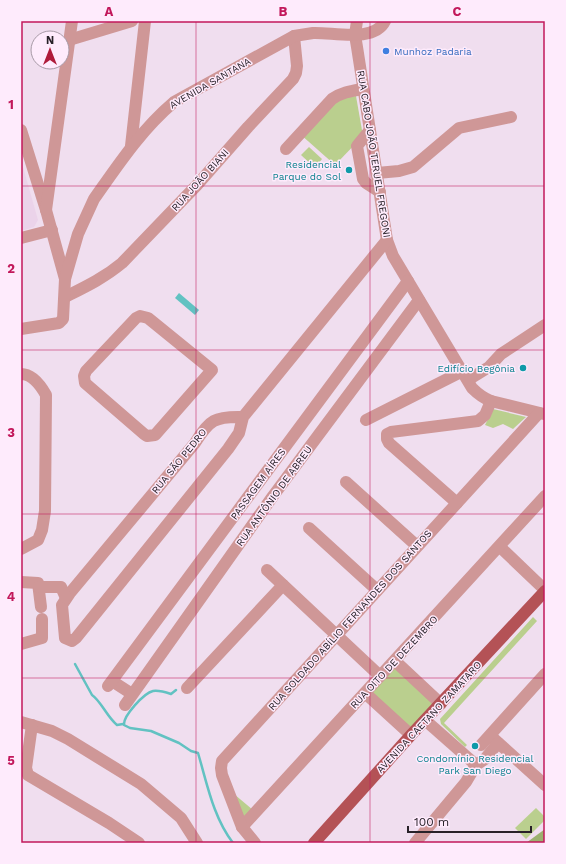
<svg xmlns="http://www.w3.org/2000/svg" width="566" height="864" viewBox="0 0 566 864" font-family="'Work Sans',sans-serif">
	<rect width="100%" height="100%" fill="#f0deef"/>
	<polygon fill="#ebd3ea" points="21,160 38,220 34,227 21,231"/>
	<g fill="#bacf8e">
		<polygon points="356,96 363,136 335,165 300,134 337,98"/>
		<polygon points="309,147 322,159 315,168 301,155"/>
		<polygon points="493,409 526,417 513,429 503,424 493,428 485,425"/>
		<polygon points="533,617 537,621 444,723 467,745 465,747 441,724 440,719"/>
		<polygon points="395,667 434,702 409,730 370,695"/>
		<polygon points="234,794 253,810 243,821"/>
		<polygon points="536,808 545,817 545,820 526,839 515,828"/>
	</g>
	<polygon fill="#9cb170" points="545,829 545,843 526,843"/>
	<polygon fill="#62c2c2" points="179,293 199,310 195,315 175,298"/>
	<g fill="none" stroke-linecap="round" stroke-linejoin="round">
		<g stroke="#62c2c2" stroke-width="2.5">
			<path d="M 75,664 L 92,695 C 101,701 107,717 117,725 L 123,724"/>
			<path d="M 176,690 L 171,694 C 165,692 159,690 153,691 C 144,693 123,716 124,725 L 130,728 L 151,731 L 179,743 L 191,751 L 198,753 C 207,783 213,817 233,843"/>
		</g>
		<g stroke="#cf9797" stroke-width="12">
			<path d="M 357,21 L 355,35 L 357,47 L 387,240 L 393,256 L 472,388 C 478,394 483,398 491,401 L 544,414"/>
			<polyline points="69,40 132,21"/>
			<polyline points="21,130 46,210 65,279"/>
			<polyline points="370,130 357,146 363,179 366,183 380,192"/>
			<polyline points="131,146 145,21"/>
			<path d="M 286,149 L 332,99 C 342,92 351,91 363,89"/>
			<polyline points="377,173 399,171 413,167 459,128 511,117"/>
			<polyline points="46,210 72,21"/>
			<polyline points="21,238 52,230"/>
			<path d="M 65,297 C 85,287 104,278 122,263 L 197,185 L 248,127 L 293,79 L 296,73 L 297,66 L 294,36"/>
			<polygon points="140,316 148,318 212,370 155,435 147,436 144,434 85,383 84,376 86,371 136,318"/>
			<path d="M 21,329 L 59,323 L 63,319 L 65,279 L 78,234 L 94,199 C 118,165 141,130 174,102 L 294,36 C 300,35 307,34 313,33 C 333,32 374,43 385,21"/>
			<path d="M 21,374 C 33,374 41,386 46,395 L 45,511 L 42,530 L 38,540 L 21,549"/>
			<polyline points="468,380 489,367 501,354 545,325"/>
			<path d="M 243,417 C 215,416 209,420 195,443 L 70,593 L 62,605 L 65,638 L 72,641 L 76,638 L 228,449 L 239,433 L 243,417 L 387,240"/>
			<polyline points="366,420 463,371"/>
			<polyline points="346,482 417,546"/>
			<polyline points="457,503 389,443 387,439 387,434 391,432 478,421 485,415 491,401"/>
			<polyline points="309,528 377,590"/>
			<polyline points="500,547 545,590"/>
			<polyline points="267,570 380,676"/>
			<polyline points="21,582 38,583 41,607"/>
			<polyline points="39,587 61,587 66,598"/>
			<polyline points="21,644 42,638 42,619"/>
			<polyline points="395,661 441,704"/>
			<polyline points="112,681 132,694"/>
			<polyline points="108,686 408,281"/>
			<polyline points="187,688 283,585"/>
			<polyline points="365,693 411,735"/>
			<polyline points="125,705 273,496 419,300"/>
			<polyline points="425,720 476,765"/>
			<polyline points="21,722 52,731 68,739 141,784 181,818 197,843"/>
			<polyline points="32,725 26,768 28,775 109,823 139,843"/>
			<polyline points="494,739 545,785"/>
			<polyline points="481,745 545,674"/>
			<polyline points="242,827 545,496"/>
			<polyline points="255,843 242,827 222,775 221,768 222,761 539,413"/>
			<polyline points="415,843 466,782 476,765 485,759 498,743"/>
		</g>
		<polyline stroke="#b45256" stroke-width="12" points="314,843 411,735 545,591"/>
	</g>
	<path fill="none" stroke="#c2185b" stroke-width="1" stroke-opacity="0.55" d="M 196,21 L 196,843M 370,21 L 370,843M 21,186 L 545,186M 21,350 L 545,350M 21,514 L 545,514M 21,678 L 545,678"/>
	<circle fill="#3f7fe0" stroke="#feebfc" stroke-width="1.5" cx="386" cy="51" r="4"/>
	<g fill="#0f9aa8" stroke="#feebfc" stroke-width="1.5">
		<circle cx="349" cy="170" r="4"/>
		<circle cx="523" cy="368" r="4"/>
		<circle cx="475" cy="746" r="4"/>
	</g>
	<g text-anchor="middle" dominant-baseline="central" stroke-width="3" stroke-linejoin="round" paint-order="stroke">
		<g font-size="10" fill="#366cbe" stroke="#feebfc" text-anchor="start">
			<text x="394" y="51">Munhoz Padaria</text>
		</g>
		<g font-size="10" fill="#282128" stroke="#feebfc">
			<text transform="translate(210 83) rotate(-30)">AVENIDA SANTANA</text>
			<text transform="translate(374 154) rotate(81)">RUA CABO JOÃO TERUEL FREGONI</text>
			<text transform="translate(200 180) rotate(-48)">RUA JOÃO BIANI</text>
			<text transform="translate(179 461) rotate(-51)">RUA SÃO PEDRO</text>
			<text transform="translate(258 484) rotate(-54)">PASSAGEM AÍRES</text>
			<text transform="translate(274 496) rotate(-54)">RUA ANTÔNIO DE ABREU</text>
			<text transform="translate(350 620) rotate(-48)">RUA SOLDADO ABÍLIO FERNANDES DOS SANTOS</text>
			<text transform="translate(394 662) rotate(-47)">RUA OITO DE DEZEMBRO</text>
			<text transform="translate(429 717) rotate(-47)">AVENIDA CAETANO ZAMATARO</text>
		</g>
		<g font-size="10" fill="#0d838f" stroke="#feebfc" text-anchor="end">
			<text x="341" y="164">Residencial<tspan x="341" dy="12">Parque do Sol</tspan></text>
			<text x="515" y="368">Edifício Begônia</text>
			<text x="475" y="758" text-anchor="middle">Condomínio Residencial<tspan x="475" dy="12">Park San Diego</tspan></text>
		</g>
	</g>
	<rect width="566" height="864" fill="none" stroke="#feebfc" stroke-width="44"/>
	<g transform="translate(50 50)"><circle r="19" fill="#feebfc" stroke="#a89aa7"/>
	<path d="M0-3L7 15L0 10L-7 15Z" fill="#af1b3b"/>
	<text y="-6" font-size="11" font-weight="bold" text-anchor="middle" fill="#282128">N</text>
	</g>
	<path d="M408 826v6h123v-6" fill="none" stroke="#282128" stroke-width="2"/>
	<text x="414" y="826" font-size="12" fill="#282128" stroke="#feebfc" stroke-width="3" paint-order="stroke">100 m</text>
	<rect x="22" y="22" width="522" height="820" fill="none" stroke="#c2185b" stroke-width="1.5"/>
	<g font-size="13" text-anchor="middle" font-weight="bold" fill="#c2185b">
		<text x="109" y="16">A</text>
		<text x="283" y="16">B</text>
		<text x="457" y="16">C</text>
		<text x="11" y="109">1</text>
		<text x="11" y="273">2</text>
		<text x="11" y="437">3</text>
		<text x="11" y="601">4</text>
		<text x="11" y="765">5</text>
	</g>
</svg>
